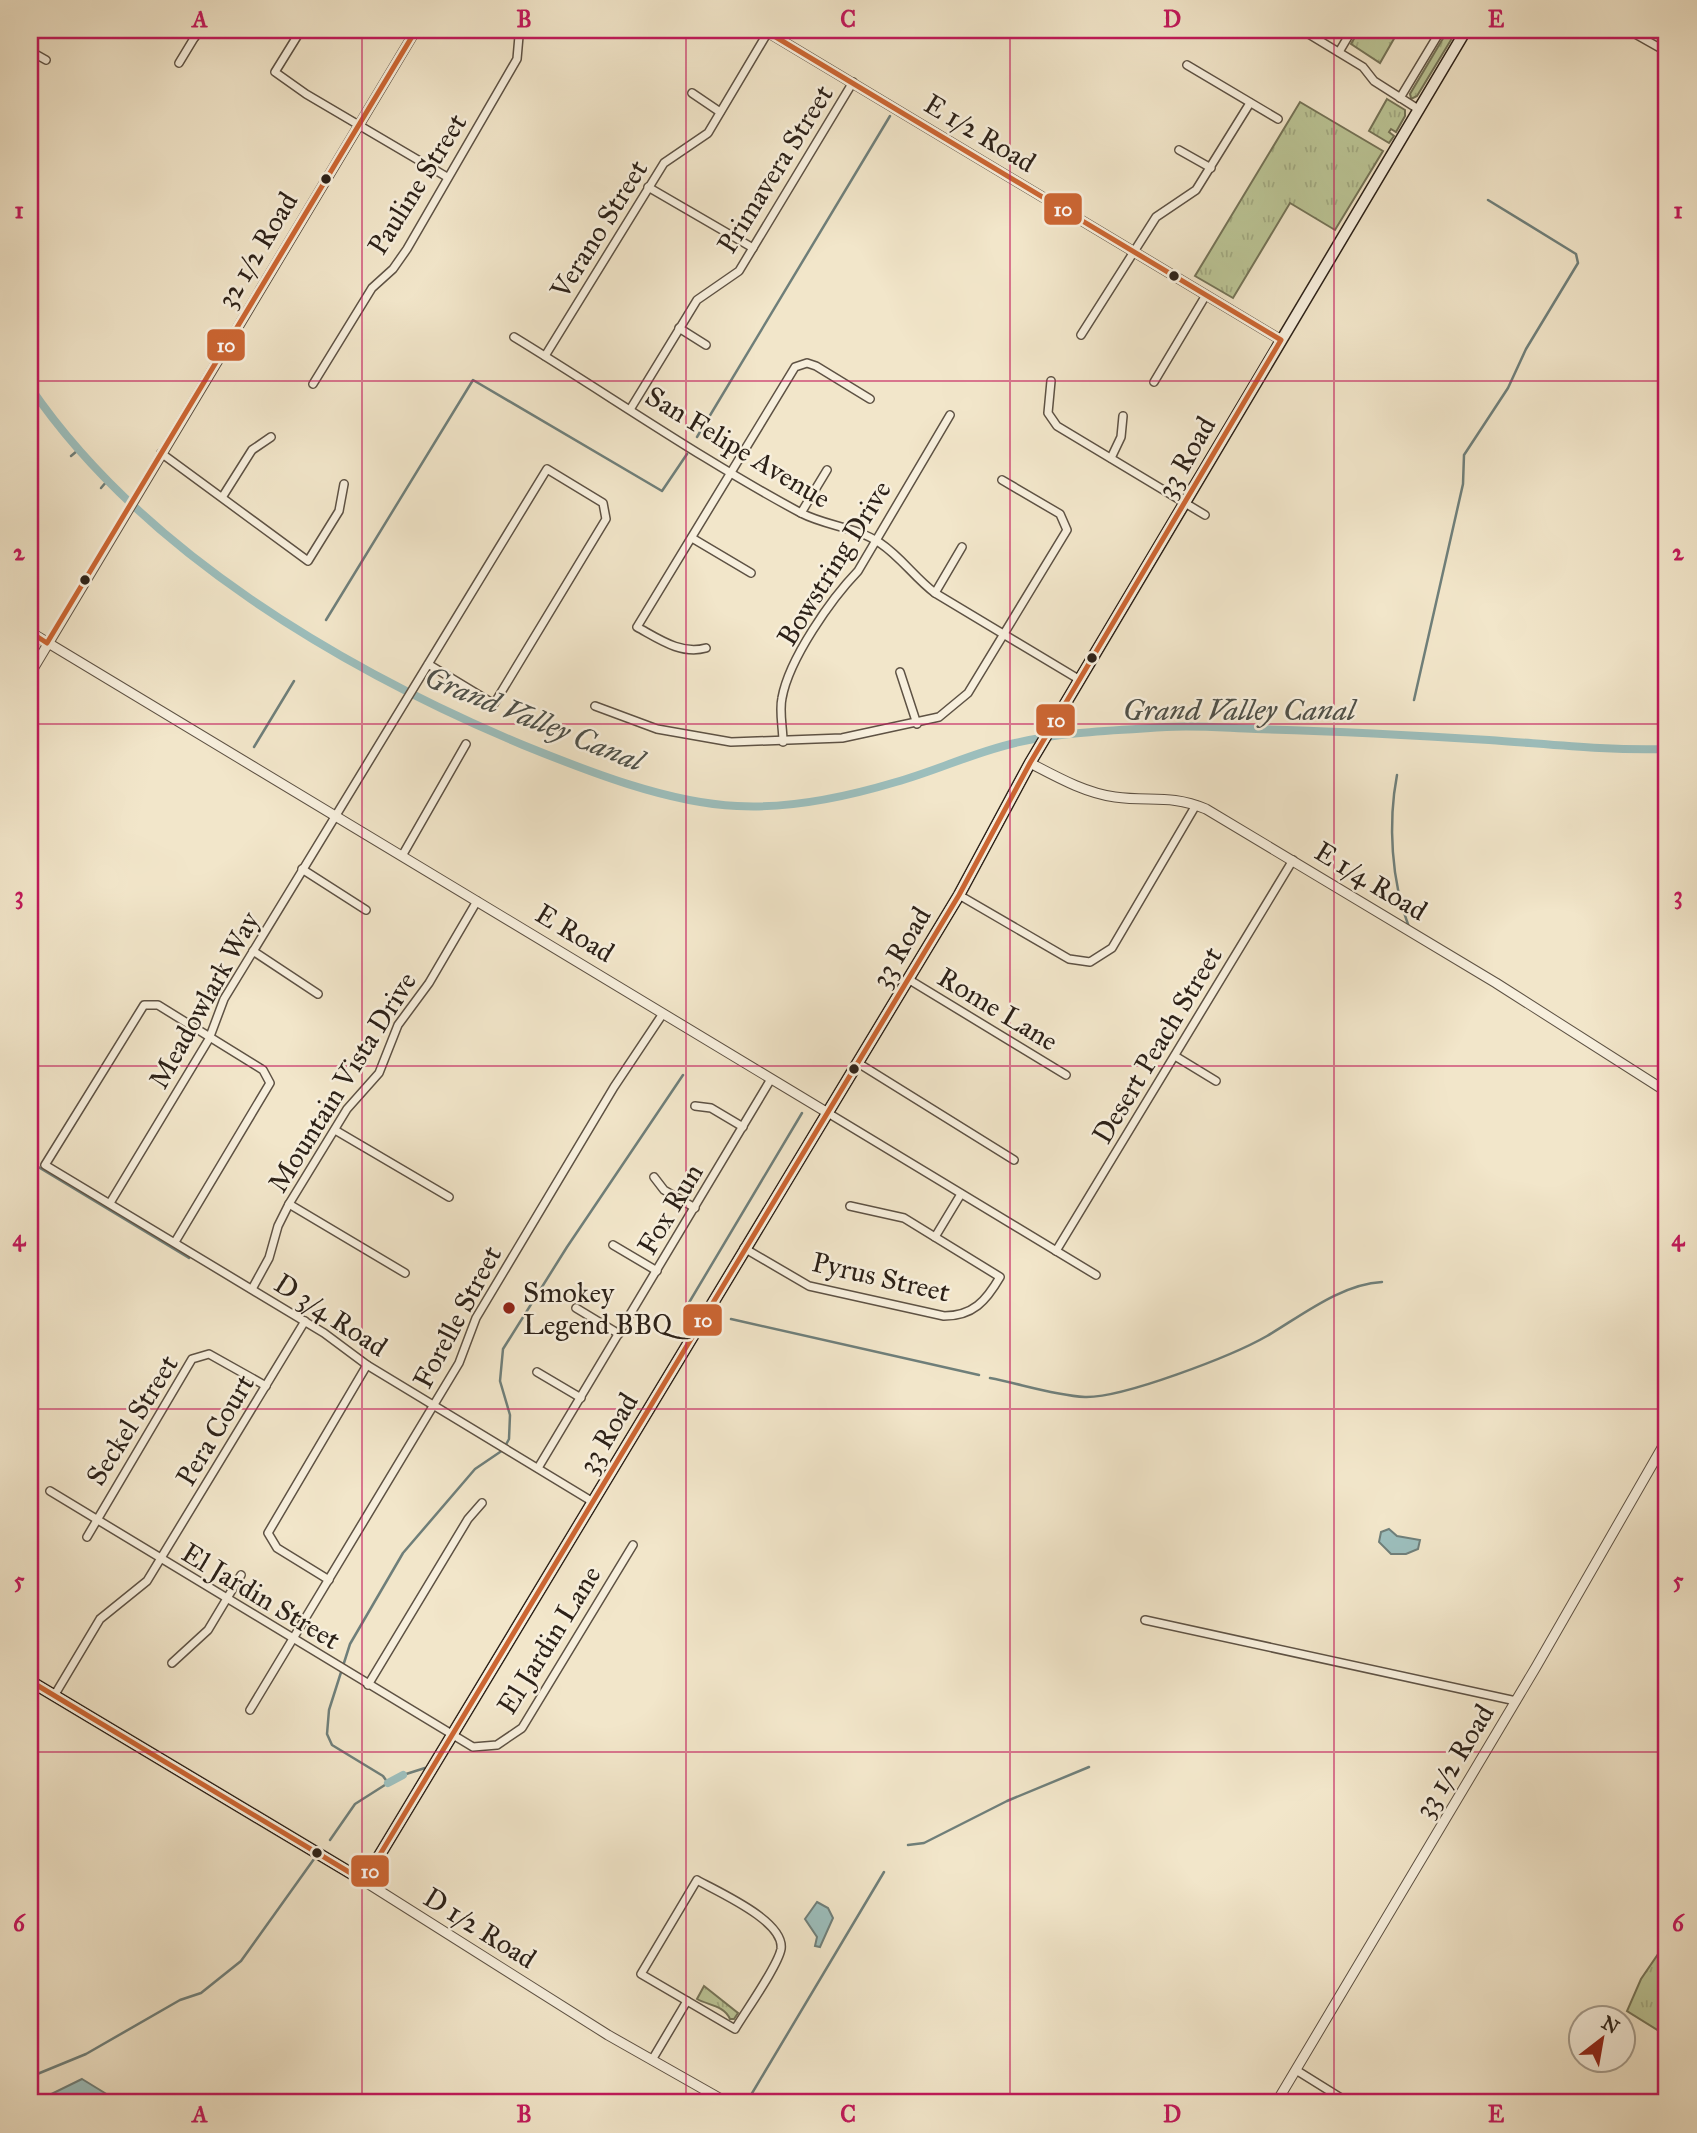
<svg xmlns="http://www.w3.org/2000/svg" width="1697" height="2133" viewBox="0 0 1697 2133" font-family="'IM FELL Great Primer',serif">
	<defs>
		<pattern id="grass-tufts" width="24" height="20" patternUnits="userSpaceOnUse" patternTransform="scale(1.75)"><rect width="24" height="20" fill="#bbc596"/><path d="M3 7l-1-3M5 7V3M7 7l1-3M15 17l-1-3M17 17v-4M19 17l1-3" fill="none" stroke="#a1a981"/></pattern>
	</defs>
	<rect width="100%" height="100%" fill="#f2e6ca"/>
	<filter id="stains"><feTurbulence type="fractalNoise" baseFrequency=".00286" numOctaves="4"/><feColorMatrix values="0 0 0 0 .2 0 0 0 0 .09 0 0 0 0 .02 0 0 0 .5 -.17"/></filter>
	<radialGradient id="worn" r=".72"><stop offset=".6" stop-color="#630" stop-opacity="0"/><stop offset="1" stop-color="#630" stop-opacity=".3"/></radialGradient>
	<g fill="url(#grass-tufts)" stroke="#747357" stroke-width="2">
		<polygon points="1359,30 1399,30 1380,63 1351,44"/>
		<polygon points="1448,30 1457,30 1417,96 1411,99 1410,94"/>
		<polygon points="1387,99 1405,110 1405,116 1396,132 1391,129 1389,132 1394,136 1389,143 1369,131"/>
		<polygon points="1300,102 1383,151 1335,230 1290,203 1233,298 1195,276"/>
		<polygon points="1667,1941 1667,2036 1627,2011 1641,1979"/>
		<path d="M 704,1986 L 738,2013 L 734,2019 L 730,2019 C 724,2005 707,2005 697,1999 Z"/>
	</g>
	<g fill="#9cbebc" stroke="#6f7f7a" stroke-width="2">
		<polygon points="1389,1529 1397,1536 1420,1540 1418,1549 1406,1554 1391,1554 1379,1542 1381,1532"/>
		<polygon points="817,1902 828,1908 833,1918 820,1947 815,1946 817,1937 805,1919"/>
		<polygon points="82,2079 113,2098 110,2103 33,2103"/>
	</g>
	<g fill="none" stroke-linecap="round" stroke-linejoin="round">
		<g stroke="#6f7f7a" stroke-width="2.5">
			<polyline points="697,437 890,116"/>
			<polyline points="71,456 77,451"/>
			<polyline points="101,488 107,481"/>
			<polyline points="326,620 473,380 662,491 687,454"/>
			<polyline points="1414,700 1463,484 1464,455 1508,388 1526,349 1578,263 1576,254 1488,200"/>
			<polyline points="254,747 294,681"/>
			<path d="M 1397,775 C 1388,822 1391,882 1409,927"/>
			<polyline points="30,1162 189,1258"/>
			<polyline points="684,1311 802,1113"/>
			<polyline points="731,1319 979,1375"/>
			<path d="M 990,1378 C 1021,1384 1053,1395 1085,1397 C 1123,1398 1232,1356 1267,1336 C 1301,1316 1341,1284 1382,1282"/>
			<polyline points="403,1775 425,1768"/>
			<polyline points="330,1840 355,1804 388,1783 383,1776 332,1745 327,1734 329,1710 350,1644 403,1553 475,1469 503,1450 509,1439 510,1415 500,1381 503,1349 567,1247 683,1075"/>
			<polyline points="908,1845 924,1843 1007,1801 1089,1767"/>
			<polyline points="30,2077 86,2054 180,2000 201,1993 241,1961 314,1859"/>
			<polyline points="748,2100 884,1872"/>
		</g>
		<g stroke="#9cbebc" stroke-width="8">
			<path d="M 30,387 C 142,551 342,669 523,745 C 587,771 668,803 737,806 C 790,809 846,797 896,782 C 936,771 975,752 1015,743 C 1059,732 1120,730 1166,727 C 1196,725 1226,728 1256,729 C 1334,731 1411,735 1489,740 C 1548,744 1607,751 1667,749"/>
			<polyline points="388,1783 403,1775"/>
		</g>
		<defs>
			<g id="minor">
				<polyline points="183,30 195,37"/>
				<polyline points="301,30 275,72 306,94 447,177"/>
				<polyline points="1302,30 1363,67 1374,81 1418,109"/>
				<polyline points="1628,30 1667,52"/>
				<polyline points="30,51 46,60"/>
				<polyline points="1339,52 1352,30"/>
				<polyline points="179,63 199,30"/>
				<polyline points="1187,65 1278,119"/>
				<polyline points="692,93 720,112"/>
				<polyline points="1400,98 1441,30"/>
				<polyline points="1179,150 1211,168"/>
				<polyline points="648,187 753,248"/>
				<polyline points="679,328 706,345"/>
				<polyline points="1081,335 1156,217 1196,190 1250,103"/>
				<path d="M 514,337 C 609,395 702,460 801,513 C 826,526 856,527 880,543 C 901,557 915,578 935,593 L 1080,680"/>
				<polyline points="545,356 664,163 708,133 768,32"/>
				<polyline points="1051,381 1048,413 1057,426 1205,515"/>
				<polyline points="1154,382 1206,295"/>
				<polyline points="313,384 372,288 393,269 407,249 517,59 519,36"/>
				<polyline points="631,408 697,300 739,271 853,82"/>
				<polyline points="161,453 308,561 339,511 344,484"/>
				<polyline points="1111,458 1121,437 1123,416"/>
				<polyline points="223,496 252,450 271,437"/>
				<polyline points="801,513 827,470"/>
				<polyline points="692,538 751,573"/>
				<polyline points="935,593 962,547"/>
				<path d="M 706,648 C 681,655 659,639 637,627 L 795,367 L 807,363 L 816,366 L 870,399"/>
				<polyline points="900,672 917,724"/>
				<polyline points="595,706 657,729 731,742 842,738 939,717 968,693 1067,530 1060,514 1002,480"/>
				<path d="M 783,742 C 783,728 779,711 782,698 C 789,659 831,599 858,571 L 950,415"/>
				<polyline points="402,856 466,744"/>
				<polyline points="302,869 366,910"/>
				<polyline points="959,895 1069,959 1090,962 1112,948 1196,805"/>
				<polyline points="253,951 318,994"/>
				<polyline points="908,979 1066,1075"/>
				<polyline points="1175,1056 1216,1081"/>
				<polyline points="858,1063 1014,1160"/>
				<polyline points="695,1106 711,1108 743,1127"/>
				<polyline points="828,1113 1096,1275"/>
				<polyline points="335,1130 449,1197"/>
				<polyline points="654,1177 664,1190 695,1208"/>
				<polyline points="110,1203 209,1039 224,999 547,469 603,503 606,519 494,704 428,664"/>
				<polyline points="289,1204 405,1273"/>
				<polyline points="935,1237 961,1194"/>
				<polyline points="175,1242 270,1083 263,1070 158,1005 144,1005 45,1165 324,1333 367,1365 593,1502"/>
				<polyline points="613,1245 657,1271"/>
				<path d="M 744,1248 L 809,1286 L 944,1316 C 973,1316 986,1301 1000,1277 L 904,1218 L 850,1206"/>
				<polyline points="1056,1251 1293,860"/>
				<polyline points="252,1289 269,1258 278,1226 289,1204 347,1109 379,1073 398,1025 429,983 477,901"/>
				<polyline points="576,1308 619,1334"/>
				<polyline points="537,1372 581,1398"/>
				<polyline points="538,1468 771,1079"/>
				<polyline points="50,1491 473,1747 497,1745 522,1728 633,1545"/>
				<polyline points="87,1537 192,1359 209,1354 266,1386"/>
				<polyline points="329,1580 277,1548 268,1533 367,1365"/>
				<polyline points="1145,1620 1516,1701"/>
				<polyline points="172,1663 208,1630 241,1575"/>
				<polyline points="368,1685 468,1519 482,1503"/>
				<polyline points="54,1696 100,1619 147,1581 305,1321"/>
				<polyline points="250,1710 459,1363 476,1318 614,1087 662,1015"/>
				<path d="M 697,1880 C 718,1892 785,1921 781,1949 C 778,1966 745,2012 735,2029 L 641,1974 Z"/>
				<polyline points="652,2060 687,2001"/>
				<polyline points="1296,2070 1349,2103"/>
			</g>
			<g id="tertiary">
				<polyline points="764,30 1281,340"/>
				<polyline points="30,632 828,1113"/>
				<polyline points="30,674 416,30"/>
				<path d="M 1030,763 C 1057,777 1085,793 1115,797 C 1150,802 1170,794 1206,809 L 1496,983 L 1667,1092"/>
				<polyline points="364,1881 608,2035 728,2103"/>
				<polyline points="1276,2103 1536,1667 1667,1439"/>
			</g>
			<polyline id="secondary" points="30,1681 364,1881 959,895 1030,763 1466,30"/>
		</defs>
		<use href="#minor" stroke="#5e5244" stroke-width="10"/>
		<use href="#tertiary" stroke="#5e5244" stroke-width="11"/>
		<use href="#secondary" stroke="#2c2118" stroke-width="13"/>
		<use href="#minor" stroke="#f7efdd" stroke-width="7"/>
		<use href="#tertiary" stroke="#f7efdd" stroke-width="9"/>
		<use href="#secondary" stroke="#f7efdd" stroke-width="10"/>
		<defs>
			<g id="bus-1">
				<polyline points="30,632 47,643 416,30"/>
				<polyline points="30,1681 364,1881 959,895 1030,763 1281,340 764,30"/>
			</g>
		</defs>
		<use href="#bus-1" stroke="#f7efdd" stroke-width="10"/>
		<use href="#bus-1" stroke="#c63" stroke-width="5"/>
	</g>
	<path fill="none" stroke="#c2185b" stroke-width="2" stroke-opacity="0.55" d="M 362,30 L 362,2103M 686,30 L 686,2103M 1010,30 L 1010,2103M 1334,30 L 1334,2103M 30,381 L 1667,381M 30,724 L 1667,724M 30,1066 L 1667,1066M 30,1409 L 1667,1409M 30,1752 L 1667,1752"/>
	<g fill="#2c2118" stroke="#f7efdd" stroke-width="2.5">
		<circle cx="326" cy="179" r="6"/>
		<circle cx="1174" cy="276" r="6"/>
		<circle cx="85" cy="580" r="6"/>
		<circle cx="1092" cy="658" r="6"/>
		<circle cx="854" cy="1069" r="6"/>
		<circle cx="317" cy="1853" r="6"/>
	</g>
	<circle fill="#8f2418" stroke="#f7efdd" stroke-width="2.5" cx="509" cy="1308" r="7"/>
	<g text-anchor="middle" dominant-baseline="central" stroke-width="5" stroke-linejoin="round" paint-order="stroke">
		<g font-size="28" fill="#2c2118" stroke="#f7efdd">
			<text transform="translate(980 133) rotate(31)">E 1/2 Road</text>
			<text transform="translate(775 169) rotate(-58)">Primavera Street</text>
			<text transform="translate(417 184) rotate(-58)">Pauline Street</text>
			<text transform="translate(599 229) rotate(-58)">Verano Street</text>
			<text transform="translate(257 250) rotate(-59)">32 1/2 Road</text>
			<text transform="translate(738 447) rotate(31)">San Felipe Avenue</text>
			<text transform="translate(1186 457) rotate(-60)">33 Road</text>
			<text transform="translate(834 563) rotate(-58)">Bowstring Drive</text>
			<text transform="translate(1371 881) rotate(31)">E 1/4 Road</text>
			<text transform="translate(575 933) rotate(31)">E Road</text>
			<text transform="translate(901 947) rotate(-59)">33 Road</text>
			<text transform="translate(204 1000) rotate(-61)">Meadowlark Way</text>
			<text transform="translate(998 1009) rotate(31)">Rome Lane</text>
			<text transform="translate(1157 1045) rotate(-59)">Desert Peach Street</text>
			<text transform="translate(342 1082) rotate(-58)">Mountain Vista Drive</text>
			<text transform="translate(670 1209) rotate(-59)">Fox Run</text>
			<text transform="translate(881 1277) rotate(13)">Pyrus Street</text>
			<text transform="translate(331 1315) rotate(33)">D 3/4 Road</text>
			<text transform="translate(457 1317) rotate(-62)">Forelle Street</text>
			<text transform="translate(132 1420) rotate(-58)">Seckel Street</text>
			<text transform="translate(215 1430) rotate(-59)">Pera Court</text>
			<text transform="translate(608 1433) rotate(-59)">33 Road</text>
			<text transform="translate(261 1596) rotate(31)">El Jardin Street</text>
			<text transform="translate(549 1640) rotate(-58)">El Jardin Lane</text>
			<text transform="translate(1454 1761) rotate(-59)">33 1/2 Road</text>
			<text transform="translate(480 1928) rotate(32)">D 1/2 Road</text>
		</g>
		<g font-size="28" fill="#2c2118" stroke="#f7efdd" text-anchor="start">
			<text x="523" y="1292">Smokey<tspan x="523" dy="32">Legend BBQ</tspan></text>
		</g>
		<g font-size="30" font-style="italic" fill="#4e5049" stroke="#f7efdd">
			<text x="1239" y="710">Grand Valley Canal</text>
			<text transform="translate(534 719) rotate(22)">Grand Valley Canal</text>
		</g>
	</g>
	<g stroke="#f7efdd" stroke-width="2.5">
		<rect x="1043" y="192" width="40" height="34" rx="7" fill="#c63"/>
		<rect x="206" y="328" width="40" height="34" rx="7" fill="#c63"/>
		<rect x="1035" y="703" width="41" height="34" rx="7" fill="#c63"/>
		<rect x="682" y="1303" width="41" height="34" rx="7" fill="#c63"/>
		<rect x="350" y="1854" width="40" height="34" rx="7" fill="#c63"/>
	</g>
	<g font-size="19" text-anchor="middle" font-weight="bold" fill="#fff">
		<text x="1063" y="216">10</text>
		<text x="226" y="352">10</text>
		<text x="1056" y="727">10</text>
		<text x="703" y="1327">10</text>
		<text x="370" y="1878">10</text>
	</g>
	<rect width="1697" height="2133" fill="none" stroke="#f2e6ca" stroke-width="77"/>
	<g transform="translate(1602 2039) rotate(31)"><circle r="33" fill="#f7efdd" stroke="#a69d8e" stroke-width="2"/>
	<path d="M0-5L12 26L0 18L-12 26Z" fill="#8f2418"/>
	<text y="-10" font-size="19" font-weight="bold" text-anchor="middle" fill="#2c2118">N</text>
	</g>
	<rect x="38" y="38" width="1620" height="2056" fill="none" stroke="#c2185b" stroke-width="2.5"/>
	<g font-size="23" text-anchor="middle" font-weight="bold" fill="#c2185b">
		<text x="200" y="27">A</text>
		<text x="524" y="27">B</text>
		<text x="848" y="27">C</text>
		<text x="1172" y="27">D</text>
		<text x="1496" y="27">E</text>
		<text x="19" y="218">1</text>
		<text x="1678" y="218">1</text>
		<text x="19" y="560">2</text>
		<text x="1678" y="560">2</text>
		<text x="19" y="903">3</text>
		<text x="1678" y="903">3</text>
		<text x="19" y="1246">4</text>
		<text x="1678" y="1246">4</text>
		<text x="19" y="1588">5</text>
		<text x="1678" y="1588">5</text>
		<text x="19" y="1931">6</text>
		<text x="1678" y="1931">6</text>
		<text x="200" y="2122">A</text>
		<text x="524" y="2122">B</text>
		<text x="848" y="2122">C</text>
		<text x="1172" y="2122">D</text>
		<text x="1496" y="2122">E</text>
	</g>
	<rect width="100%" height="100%" filter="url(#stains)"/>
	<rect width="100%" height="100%" fill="url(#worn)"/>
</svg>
